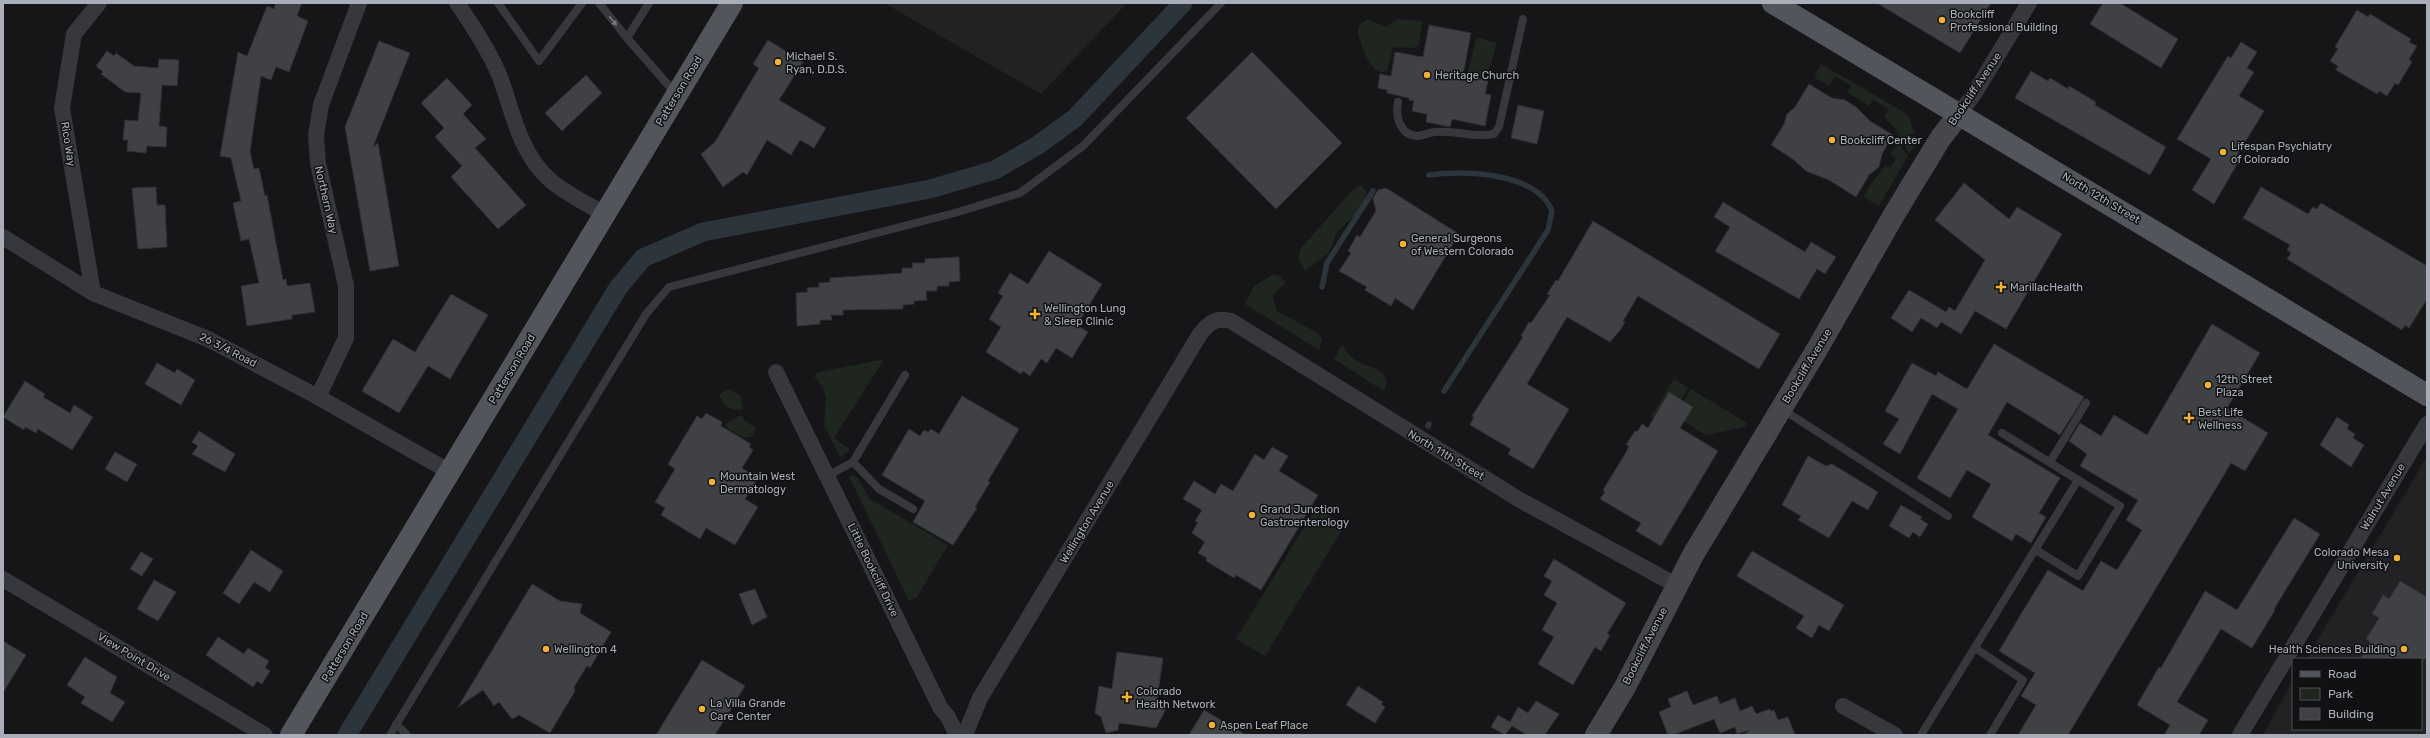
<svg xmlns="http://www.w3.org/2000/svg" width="2430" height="738" viewBox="0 0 2430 738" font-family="Rubik,sans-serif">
	<rect width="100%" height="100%" fill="#161618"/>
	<g fill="#222225">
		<polygon points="884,3 1127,3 1041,94"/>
		<polygon points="2427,457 2427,735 2263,735 2293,680 2293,729 2421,729 2421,659 2306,659"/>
	</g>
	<g fill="#1e261f">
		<path d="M 1368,19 L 1385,27 L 1398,19 L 1422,21 L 1419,45 L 1413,48 L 1393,47 L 1387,71 C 1371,78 1362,46 1358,34 C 1357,27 1361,22 1368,19 Z"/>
		<path d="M 1476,38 L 1480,38 L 1496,43 C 1492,71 1486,74 1464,90 Z"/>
		<polygon points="1821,64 1907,114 1915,133 1909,135 1916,137 1915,145 1909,154 1895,128 1884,117 1889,109 1873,100 1869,106 1847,92 1851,86 1835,76 1829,85 1814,78"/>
		<path d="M 1899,143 L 1908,156 L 1879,206 L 1864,197 C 1870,185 1877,175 1886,166 L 1891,168 L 1896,158 L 1890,154 Z"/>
		<polygon points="1361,185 1367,193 1358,212 1337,232 1329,253 1305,271 1298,257 1301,248 1351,192"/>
		<polygon points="1274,274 1280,276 1286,283 1277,290 1273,297 1277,311 1318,333 1322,339 1319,350 1245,304 1254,286"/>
		<path d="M 1342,345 C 1346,350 1350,356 1355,360 C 1367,369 1382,364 1387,383 L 1384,391 L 1334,359 Z"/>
		<polygon points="881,360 883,361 834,438 849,449 848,452 840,457 824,425 826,397 823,388 814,376 818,372"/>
		<polygon points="1674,379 1688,388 1671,416 1650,418"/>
		<path d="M 728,389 L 740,395 L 743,410 C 731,411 722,406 719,394 Z"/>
		<polygon points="1691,389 1747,423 1744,427 1706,435 1684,421 1693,406 1684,401"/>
		<polygon points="742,415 745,421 756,428 752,437 744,438 728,429 725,424"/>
		<polygon points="853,475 858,478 870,499 948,545 917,597 909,601 849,476"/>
		<polygon points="1314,511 1320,515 1323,511 1345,525 1265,656 1236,639"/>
	</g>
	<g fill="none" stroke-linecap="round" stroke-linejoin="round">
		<g stroke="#2c353c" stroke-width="5.5">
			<path d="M 1429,175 C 1463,170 1537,172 1552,211 L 1548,230 L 1444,391"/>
			<polyline points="1322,287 1327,263 1373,191"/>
			<polyline points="1428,426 1429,424"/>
		</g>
		<polyline stroke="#2c353c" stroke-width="19" points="347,735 618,288 643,258 703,232 930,189 995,170 1038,145 1075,118 1183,3"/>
	</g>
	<g fill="#404145" stroke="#303034">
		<polygon points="276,3 302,3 297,16 308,21 289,72 276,67 271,80 261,76 250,152 254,169 259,168 265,196 267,195 283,280 286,279 287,286 310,283 315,312 292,315 292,319 247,326 241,286 259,283 249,239 241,241 233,203 241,201 231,158 220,156 238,52 247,56 267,6 274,9"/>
		<polygon points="1877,3 1991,3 1960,53"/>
		<polygon points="2103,3 2120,3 2178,39 2161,68 2090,24"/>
		<polygon points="2357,10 2368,17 2370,14 2411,39 2409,42 2417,46 2409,59 2412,62 2398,85 2395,83 2387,96 2379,91 2377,94 2336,70 2338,66 2330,61 2338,49 2335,47"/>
		<polygon points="1429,25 1471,33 1463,75 1488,81 1485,94 1491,95 1485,126 1452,119 1450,127 1426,122 1427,114 1412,111 1414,101 1409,100 1409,98 1387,93 1387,90 1378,88 1380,74 1391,76 1395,52 1423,57"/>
		<polygon points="768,40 803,62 779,100 826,128 814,148 800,140 791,155 767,140 747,175 743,172 723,187 701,154 715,142 759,68 753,64"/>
		<polygon points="379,41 410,53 373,147 378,143 399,266 370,271 345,127"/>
		<polygon points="2241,42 2257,52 2247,68 2254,72 2239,96 2264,111 2236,157 2240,159 2214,204 2192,190 2211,159 2177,139 2228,56 2231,58"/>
		<polygon points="107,51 114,56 116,53 134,66 158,68 159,59 179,60 177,86 162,85 159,126 167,127 166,147 147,146 146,153 127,151 128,140 123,140 125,120 138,121 141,93 125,92 101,74 103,72 96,66"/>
		<polygon points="1252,52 1342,143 1276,209 1186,118"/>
		<polygon points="2031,71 2048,81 2050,78 2068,89 2069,86 2096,102 2095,105 2166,147 2150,175 2015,98"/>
		<polygon points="586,75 602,93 562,131 545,113"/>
		<polygon points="447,78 472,105 463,114 486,139 475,148 526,205 498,229 451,177 462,166 435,137 444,128 421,103"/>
		<polygon points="1809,84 1832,98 1845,100 1856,107 1870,121 1893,135 1882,154 1879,167 1869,175 1856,197 1829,180 1806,171 1794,160 1771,145 1784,124 1787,114 1795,107"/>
		<polygon points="1518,105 1544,111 1537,144 1511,138"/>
		<polygon points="1964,183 2009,219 2017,207 2062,234 2006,329 1975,311 1961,334 1941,322 1937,328 1921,318 1912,332 1891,318 1909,290 1946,312 1949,307 1955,311 1985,260 1935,220"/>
		<polygon points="156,187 157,205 165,205 167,247 138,249 132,188"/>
		<polygon points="2261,187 2308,214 2313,207 2317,209 2321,203 2427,266 2427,299 2409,328 2405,325 2402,330 2287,259 2291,253 2287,250 2290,245 2243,218"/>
		<polygon points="1386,188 1459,234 1413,310 1395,298 1391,306 1365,290 1367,287 1339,271 1351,253 1348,251 1357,235 1360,237 1376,211 1373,198 1378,190"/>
		<polygon points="1723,202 1805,252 1811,242 1836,257 1825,274 1817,269 1799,299 1715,251 1730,227 1714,217"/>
		<polygon points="1593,221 1780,334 1759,369 1638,296 1623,321 1625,322 1621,329 1610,342 1567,317 1527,384 1569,409 1533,469 1508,454 1511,449 1470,425 1474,417 1472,416 1523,337 1521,336 1529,322 1531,323 1550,295 1547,294 1556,280 1558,281"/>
		<polygon points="1049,251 1102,284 1077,325 1088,332 1072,358 1056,348 1047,363 1041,359 1030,376 1023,371 1021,374 986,352 1001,327 989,319 1003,296 998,293 1010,273 1028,284"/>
		<polygon points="959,257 960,281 949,282 949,286 937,286 937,291 926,291 927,300 914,301 914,304 903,305 903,309 843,310 843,315 831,315 832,320 820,320 820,324 797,326 796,293 808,292 807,288 819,287 819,283 830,282 830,278 902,273 902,268 913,268 912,263 925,263 925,259"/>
		<polygon points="451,294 488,315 450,379 428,366 399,413 362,391 393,339 415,352"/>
		<polygon points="2212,324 2260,353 2227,408 2268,433 2245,471 2231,463 2068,735 2018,735 2036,705 2021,696 2035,673 1999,651 2024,609 2048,570 2083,591 2101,561 2117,570 2142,530 2126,520 2138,500 2080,466 2087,454 2069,441 2080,423 2101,436 2114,415 2147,435"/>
		<polygon points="1994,344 2084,397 2060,435 2007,402 1988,435 2060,478 2039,513 2046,517 2031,543 2016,534 2012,541 1972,517 1991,484 1967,470 1950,498 1917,478 1958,409 1932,394 1900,454 1883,444 1899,419 1885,411 1912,363 1936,376 1938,372 1967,389"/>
		<polygon points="157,363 175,373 177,369 195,380 181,405 145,384"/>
		<polygon points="25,381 45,394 43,397 70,413 74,405 93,417 72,450 38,429 36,433 25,427 24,430 3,417"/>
		<polygon points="1669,392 1693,407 1680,428 1718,451 1661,546 1636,531 1641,523 1600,499 1605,492 1603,490 1625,454 1629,446 1626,445 1635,431 1637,432 1642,424 1648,428"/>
		<polygon points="962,396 1019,429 988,481 990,482 975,507 977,508 953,545 913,522 925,501 882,475 909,429 920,436 924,430 928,432 931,429 939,434"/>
		<polygon points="706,413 722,422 721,426 751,444 749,447 753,450 742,468 758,478 745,499 758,507 735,545 706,528 700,539 661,515 665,508 655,502 675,469 668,464 697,416 702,419"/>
		<polygon points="2337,417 2349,425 2347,429 2355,434 2353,438 2364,445 2351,467 2320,445"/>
		<polygon points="199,431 235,454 225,472 192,454 198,446 192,442"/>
		<polygon points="1272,447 1288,456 1279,471 1318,495 1261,590 1236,575 1234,578 1206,561 1207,558 1198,553 1205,542 1192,533 1198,522 1195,521 1202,510 1183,499 1194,481 1215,494 1221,484 1233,491 1255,454 1264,460"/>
		<polygon points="115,452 137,464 127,482 105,469"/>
		<polygon points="1808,456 1826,466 1832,464 1878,492 1868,510 1852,501 1829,538 1798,520 1801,516 1782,505"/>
		<polygon points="1901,505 1922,517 1920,519 1928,524 1920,537 1913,532 1909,538 1889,526"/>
		<polygon points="2294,518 2320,534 2274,609 2275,610 2252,648 2221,629 2177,702 2208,720 2199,735 2164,735 2170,725 2137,705 2159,667 2161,668 2205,591 2237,610"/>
		<polygon points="251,550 283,571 270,592 254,582 239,604 223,593"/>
		<polygon points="1752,551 1844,605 1829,631 1819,625 1812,638 1796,628 1804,616 1737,576"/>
		<polygon points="141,552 153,559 142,576 130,569"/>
		<polygon points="1554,559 1626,603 1607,634 1610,635 1601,651 1595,647 1573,685 1538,664 1554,637 1542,630 1557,603 1544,595 1552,581 1544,576"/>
		<polygon points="154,580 176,592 158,621 137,609"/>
		<polygon points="2400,581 2427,597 2427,659 2360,659 2370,642 2366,639 2379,618 2372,614 2383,595 2389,599"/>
		<polygon points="532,584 560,601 582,604 580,613 611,632 590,668 587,666 574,687 575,691 550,733 519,715 512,719 499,702 494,706 483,690 458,707"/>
		<polygon points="755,589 767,617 752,625 739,594"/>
		<polygon points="218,637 244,654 248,648 269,661 265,668 270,671 262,684 257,681 253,687 206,655"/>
		<polygon points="3,641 26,655 3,693"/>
		<polygon points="1117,652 1163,658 1156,706 1167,707 1156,728 1119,723 1118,730 1106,733 1101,717 1095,713 1099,686 1112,689"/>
		<polygon points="85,657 117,677 110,693 125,702 112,722 81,703 85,697 67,685"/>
		<polygon points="702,660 745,686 715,735 656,735"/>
		<polygon points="1358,686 1383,702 1381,704 1385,707 1375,723 1346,705"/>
		<polygon points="1687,691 1693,705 1717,696 1720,704 1735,698 1740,711 1752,706 1756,714 1770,709 1771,711 1774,710 1778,720 1788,717 1795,735 1743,735 1750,730 1737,734 1735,727 1720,733 1714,719 1673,735 1668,735 1659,712 1671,707 1668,699"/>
		<polygon points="1536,701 1559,714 1545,735 1527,735 1512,726 1505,735 1491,727 1498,715 1510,722 1518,707 1528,713"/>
		<polygon points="1204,710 1246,735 1189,735"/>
	</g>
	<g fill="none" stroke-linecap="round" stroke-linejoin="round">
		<g stroke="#37383d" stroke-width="8">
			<polyline points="498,3 539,61 582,3"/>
			<polyline points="599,3 627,38 676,94"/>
			<polyline points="627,38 649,3"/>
			<path d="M 1398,102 C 1395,116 1400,136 1418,136 C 1425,135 1430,132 1436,132 C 1456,130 1474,138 1494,134 L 1499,127 L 1523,19"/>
			<polyline points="1782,409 1948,516"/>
			<polyline points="2002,433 2078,480"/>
			<polyline points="853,462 879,489 913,509"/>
			<polyline points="2050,462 2086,403"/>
			<polyline points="827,476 853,462 905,375"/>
			<polyline points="1975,648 2023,680 1990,735"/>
			<polyline points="396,724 407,735"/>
			<polyline points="390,735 646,314 669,287 958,212 1020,193 1083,146 1221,3"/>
			<polyline points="1921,735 2078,480 2120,506 2078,576 2036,550"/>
		</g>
		<g stroke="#37383d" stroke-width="16">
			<path d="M 457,3 C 473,26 489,50 500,77 C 513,113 520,154 550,180 C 566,194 587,204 605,214"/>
			<polyline points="1959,114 1974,94 2029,3"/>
			<polyline points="3,237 93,293 208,339 318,397 450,472"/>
			<polyline points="93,293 62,108 74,34 99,3"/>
			<polyline points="776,372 940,707 948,717 957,735"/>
			<polyline points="318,397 346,338 346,286 318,163 316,135 321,105 359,3"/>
			<polyline points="3,579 265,735"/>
			<polyline points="1843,706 1895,735"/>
			<path d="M 965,735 L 980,698 L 1200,334 C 1210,322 1216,317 1231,321 L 1520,500 L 1676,585"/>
			<polyline points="2240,735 2427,424"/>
		</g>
		<polyline stroke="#45474d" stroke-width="22" points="1596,735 1625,687 1693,555 1816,351 1895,213 1940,139 1959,114"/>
		<g stroke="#53555c" stroke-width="22">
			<polyline points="1773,3 2427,395"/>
			<polyline points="291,735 732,3"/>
		</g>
	</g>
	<defs><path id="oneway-solid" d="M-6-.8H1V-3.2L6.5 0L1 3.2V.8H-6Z"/></defs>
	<use fill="#757881" href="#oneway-solid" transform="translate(613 21) rotate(52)"/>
	<g fill="#f2b134" stroke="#111113" stroke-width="1.5">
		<circle cx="1942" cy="20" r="4"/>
		<circle cx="778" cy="62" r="4"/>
		<circle cx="1427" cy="75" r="4"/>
		<circle cx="1832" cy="140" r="4"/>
		<circle cx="2223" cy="152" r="4"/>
		<circle cx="1403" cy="244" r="4"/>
		<path d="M1999 281h4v4h4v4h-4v4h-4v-4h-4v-4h4z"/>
		<path d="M1033 308h4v4h4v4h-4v4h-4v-4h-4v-4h4z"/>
		<circle cx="2208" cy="385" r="4"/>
		<path d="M2187 412h4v4h4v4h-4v4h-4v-4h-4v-4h4z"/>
		<circle cx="712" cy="482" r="4"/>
		<circle cx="1252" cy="515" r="4"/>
		<circle cx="2397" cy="558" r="4"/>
		<circle cx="546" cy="649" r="4"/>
		<circle cx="2404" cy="649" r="4"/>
		<path d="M1125 691h4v4h4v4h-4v4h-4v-4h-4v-4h4z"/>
		<circle cx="702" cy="709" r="4"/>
		<circle cx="1212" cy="725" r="4"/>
	</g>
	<g text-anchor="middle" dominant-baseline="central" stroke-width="3" stroke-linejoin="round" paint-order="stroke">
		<g font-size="11" fill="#a8adb8" stroke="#111113" text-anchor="start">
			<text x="1950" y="14">Bookcliff<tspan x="1950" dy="13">Professional Building</tspan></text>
			<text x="786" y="56">Michael S.<tspan x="786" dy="13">Ryan, D.D.S.</tspan></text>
			<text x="1435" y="75">Heritage Church</text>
			<text x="1840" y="140">Bookcliff Center</text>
			<text x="2231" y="146">Lifespan Psychiatry<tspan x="2231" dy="13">of Colorado</tspan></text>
			<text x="1411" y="238">General Surgeons<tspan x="1411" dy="13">of Western Colorado</tspan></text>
			<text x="2010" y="287">MarillacHealth</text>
			<text x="1044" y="308">Wellington Lung<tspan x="1044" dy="13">&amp; Sleep Clinic</tspan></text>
			<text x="2216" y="379">12th Street<tspan x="2216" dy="13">Plaza</tspan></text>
			<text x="2198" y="412">Best Life<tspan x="2198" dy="13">Wellness</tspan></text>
			<text x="720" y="476">Mountain West<tspan x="720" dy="13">Dermatology</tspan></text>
			<text x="1260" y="509">Grand Junction<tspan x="1260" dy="13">Gastroenterology</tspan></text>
			<text x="2389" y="552" text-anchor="end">Colorado Mesa<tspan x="2389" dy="13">University</tspan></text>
			<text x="554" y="649">Wellington 4</text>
			<text x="2396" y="649" text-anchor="end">Health Sciences Building</text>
			<text x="1136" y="691">Colorado<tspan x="1136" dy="13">Health Network</tspan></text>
			<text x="710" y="703">La Villa Grande<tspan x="710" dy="13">Care Center</tspan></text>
			<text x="1220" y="725">Aspen Leaf Place</text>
		</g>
		<g font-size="11" fill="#a8adb8" stroke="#111113">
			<text transform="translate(1975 89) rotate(-56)">Bookcliff Avenue</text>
			<text transform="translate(679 91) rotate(-59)">Patterson Road</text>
			<text transform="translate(68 144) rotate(81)">Rico Way</text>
			<text transform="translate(2101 198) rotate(31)">North 12th Street</text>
			<text transform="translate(326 200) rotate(77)">Northern Way</text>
			<text transform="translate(228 350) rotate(27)">26 3/4 Road</text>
			<text transform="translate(1807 366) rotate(-59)">Bookcliff Avenue</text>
			<text transform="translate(512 369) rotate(-59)">Patterson Road</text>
			<text transform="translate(1446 455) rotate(31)">North 11th Street</text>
			<text transform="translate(2383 497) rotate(-59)">Walnut Avenue</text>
			<text transform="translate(1087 522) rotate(-59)">Wellington Avenue</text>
			<text transform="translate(873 570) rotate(64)">Little Bookcliff Drive</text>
			<text transform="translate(1645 646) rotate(-63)">Bookcliff Avenue</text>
			<text transform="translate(345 647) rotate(-59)">Patterson Road</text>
			<text transform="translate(134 657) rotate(31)">View Point Drive</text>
		</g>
	</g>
	<rect width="2430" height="738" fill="none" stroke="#a8adb8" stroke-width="8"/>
	<rect x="2292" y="658" width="130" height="72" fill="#111113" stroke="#4d4f55"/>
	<rect x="2300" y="671" width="20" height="6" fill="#53555c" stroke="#4d4f55"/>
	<text x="2328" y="678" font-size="12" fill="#a8adb8">Road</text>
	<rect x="2300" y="688" width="20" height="12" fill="#1e261f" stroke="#4d4f55"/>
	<text x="2328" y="698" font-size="12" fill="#a8adb8">Park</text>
	<rect x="2300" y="708" width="20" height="12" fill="#404145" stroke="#4d4f55"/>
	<text x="2328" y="718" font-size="12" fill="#a8adb8">Building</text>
</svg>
